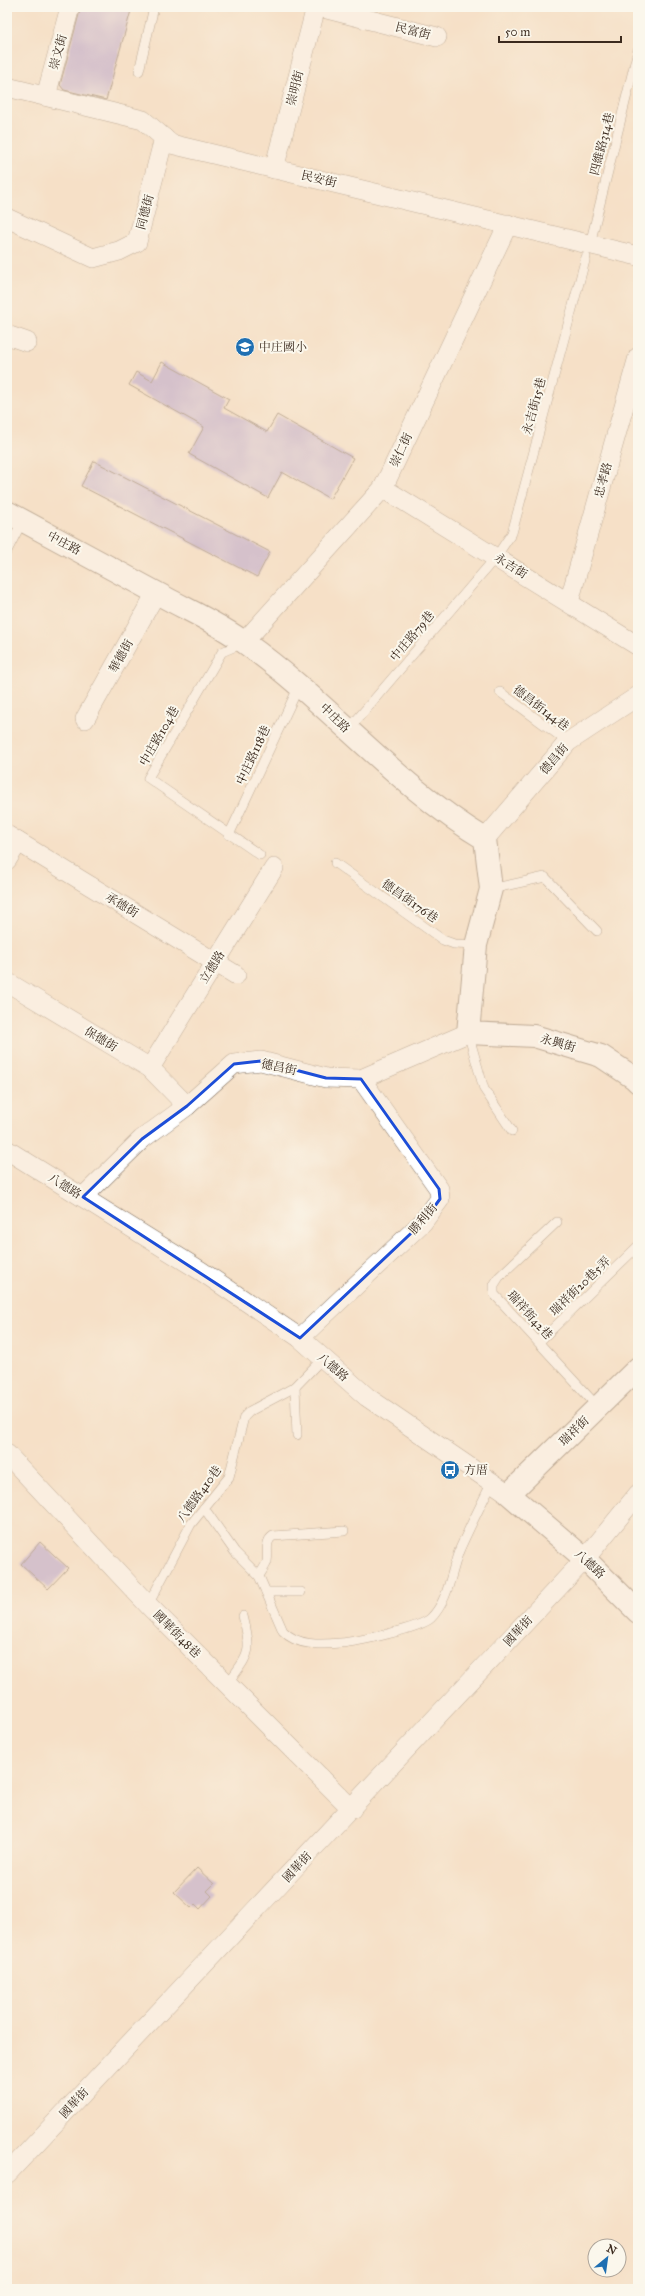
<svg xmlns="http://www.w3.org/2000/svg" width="645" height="2296" viewBox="0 0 645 2296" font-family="'IM FELL Great Primer','Noto Serif TC',serif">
	<rect width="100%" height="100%" fill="#fbf7ec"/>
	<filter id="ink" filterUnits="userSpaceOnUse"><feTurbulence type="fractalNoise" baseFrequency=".025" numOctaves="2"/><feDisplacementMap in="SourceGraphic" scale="8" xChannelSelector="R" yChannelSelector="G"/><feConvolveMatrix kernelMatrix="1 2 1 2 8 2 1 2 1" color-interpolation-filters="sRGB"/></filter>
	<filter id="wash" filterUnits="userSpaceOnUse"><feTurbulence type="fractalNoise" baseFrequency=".012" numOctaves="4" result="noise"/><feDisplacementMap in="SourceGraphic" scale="16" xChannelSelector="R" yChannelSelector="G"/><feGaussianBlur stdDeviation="0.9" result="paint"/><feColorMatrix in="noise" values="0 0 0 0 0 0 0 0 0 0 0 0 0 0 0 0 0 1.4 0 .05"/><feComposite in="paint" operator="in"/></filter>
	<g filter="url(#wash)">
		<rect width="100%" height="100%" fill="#f5e0c7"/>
		<g id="blocks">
			<g fill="#ae9cd1">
				<polygon points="81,7 132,7 106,100 64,90 60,85"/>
				<polygon points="162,362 229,399 224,408 267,432 277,415 353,458 330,499 282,472 268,498 189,454 204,427 129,385 136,372 152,381"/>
				<polygon points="94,461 270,552 257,577 81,486"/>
				<polygon points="40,1542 68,1568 48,1589 21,1564"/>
				<polygon points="197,1868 214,1884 207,1891 212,1896 200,1909 195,1904 191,1908 174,1892"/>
			</g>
		</g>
	</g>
	<g filter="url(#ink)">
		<use href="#blocks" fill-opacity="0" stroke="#7c6a59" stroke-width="1"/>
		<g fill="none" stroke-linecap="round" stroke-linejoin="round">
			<defs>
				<g id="service">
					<polyline points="139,71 154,7"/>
					<polyline points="590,244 638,50"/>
					<polyline points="7,551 23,520"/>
					<polyline points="243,643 222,652 148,778 260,855"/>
					<polyline points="500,692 568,742"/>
					<polyline points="348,730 496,557 512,533 586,257"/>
					<polyline points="229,835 299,686"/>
					<polyline points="335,863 443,940 454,944 476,945"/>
					<polyline points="491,889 545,877 597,931"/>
					<polyline points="468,1033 484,1089 512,1131"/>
					<polyline points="557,1222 499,1277 494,1285 494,1294 598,1407"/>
					<polyline points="539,1342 638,1246"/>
					<polyline points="295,1387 297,1435"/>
					<path d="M 204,1508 L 235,1552 L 259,1576 L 283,1631 C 297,1646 321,1645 340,1643 C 356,1642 421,1628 431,1618 C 448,1601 451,1573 459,1551 C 469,1528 481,1505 492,1482"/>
					<path d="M 259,1576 C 261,1572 265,1567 267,1562 C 269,1552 264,1542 273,1536 L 344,1531"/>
					<polyline points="266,1592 301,1592"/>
					<polyline points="148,1605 191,1524 229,1477 244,1417 250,1411 295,1387 322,1359"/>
					<path d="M 227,1685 C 249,1653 253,1655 243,1616"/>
				</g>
				<g id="minor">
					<polyline points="319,7 437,37"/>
					<polyline points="7,87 143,120 171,144 638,256"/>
					<polyline points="46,96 70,7"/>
					<polyline points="274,169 316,7"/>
					<polyline points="7,218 93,258 119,251 137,242 164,138"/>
					<polyline points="7,335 27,342"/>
					<polyline points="383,488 638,646"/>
					<polyline points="569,602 638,357"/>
					<polyline points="244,642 383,488 508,224"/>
					<polyline points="85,719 156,593"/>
					<polyline points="7,835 236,975"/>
					<polyline points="485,839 568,742 638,696"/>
					<polyline points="7,860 18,842"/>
					<polyline points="7,982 150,1068 187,1106"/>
					<polyline points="150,1068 274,868"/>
					<polyline points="7,1150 201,1271 300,1338 367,1397 509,1494"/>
					<polyline points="83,1197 142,1139 187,1106 234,1064 261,1061 326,1078 361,1079 468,1033"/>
					<polyline points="300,1338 423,1222 440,1199 439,1189 361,1079"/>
					<polyline points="7,1454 151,1608 352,1809"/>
					<polyline points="7,2174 585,1559 638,1494"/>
				</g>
				<g id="tertiary">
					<path d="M 7,512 C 60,541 113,569 166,598 C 192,612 221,625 245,643 C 330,703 396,786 485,839 L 491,889 L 476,945 L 468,1033 L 534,1036 L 601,1056 L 634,1078 L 638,1082"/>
					<polyline points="638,1368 509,1494 585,1559 638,1612"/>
				</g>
			</defs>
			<use href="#service" stroke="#7c6a59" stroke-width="10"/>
			<use href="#minor" stroke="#7c6a59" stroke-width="20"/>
			<use href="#tertiary" stroke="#7c6a59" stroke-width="24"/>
			<use href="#service" stroke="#fff" stroke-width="9"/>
			<use href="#minor" stroke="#fff" stroke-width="19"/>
			<use href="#tertiary" stroke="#fff" stroke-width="22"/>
		</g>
	</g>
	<path d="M0 0H645V2296H0ZM 261,1061 L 326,1078 L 361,1079 L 439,1189 L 440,1199 L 423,1222 L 300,1338 L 83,1197 L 142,1139 L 187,1106 L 234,1064 Z" fill="#f5e0c7" fill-opacity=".55" fill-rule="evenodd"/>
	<path fill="none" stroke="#1d4ed8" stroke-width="3" stroke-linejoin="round" d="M 261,1061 L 326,1078 L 361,1079 L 439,1189 L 440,1199 L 423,1222 L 300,1338 L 83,1197 L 142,1139 L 187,1106 L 234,1064 Z"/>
	<defs>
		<symbol id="school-disc" viewBox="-11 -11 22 22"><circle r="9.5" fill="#1f6fb2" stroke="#fbf7ec"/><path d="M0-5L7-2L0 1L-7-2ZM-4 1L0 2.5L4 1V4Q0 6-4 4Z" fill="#fff"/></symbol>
		<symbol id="bus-disc" viewBox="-11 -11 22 22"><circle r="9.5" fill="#1f6fb2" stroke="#fbf7ec"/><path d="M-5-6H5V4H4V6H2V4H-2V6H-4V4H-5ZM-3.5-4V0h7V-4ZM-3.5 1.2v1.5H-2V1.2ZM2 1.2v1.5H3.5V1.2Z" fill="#fff"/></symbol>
	</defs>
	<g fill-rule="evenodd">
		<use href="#school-disc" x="234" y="336" width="22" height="22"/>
		<use href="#bus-disc" x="439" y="1459" width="22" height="22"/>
	</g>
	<g text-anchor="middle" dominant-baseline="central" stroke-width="4" stroke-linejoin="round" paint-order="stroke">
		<g font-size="12" fill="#3b2a1e" stroke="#fbf7ec">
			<text transform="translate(413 31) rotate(14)">民富街</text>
			<text transform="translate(58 52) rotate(-75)">崇文街</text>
			<text transform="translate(295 88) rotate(-76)">崇明街</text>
			<text transform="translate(602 144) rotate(-76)">四維路314巷</text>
			<text transform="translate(319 179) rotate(13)">民安街</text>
			<text transform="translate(145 212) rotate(-75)">同德街</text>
			<text transform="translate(534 406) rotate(-75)">永吉街15巷</text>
			<text transform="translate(401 450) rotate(-65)">崇仁街</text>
			<text transform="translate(603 480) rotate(-74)">忠孝路</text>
			<text transform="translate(64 543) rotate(28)">中庄路</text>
			<text transform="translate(511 566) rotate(32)">永吉街</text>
			<text transform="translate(412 636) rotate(-50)">中庄路79巷</text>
			<text transform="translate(121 656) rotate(-61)">華德街</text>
			<text transform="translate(541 708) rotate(37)">德昌街144巷</text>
			<text transform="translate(335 718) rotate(44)">中庄路</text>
			<text transform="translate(159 736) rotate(-60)">中庄路104巷</text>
			<text transform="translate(253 755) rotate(-65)">中庄路118巷</text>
			<text transform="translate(554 759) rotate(-49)">德昌街</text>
			<text transform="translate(410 901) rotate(35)">德昌街176巷</text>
			<text transform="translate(122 905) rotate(31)">承德街</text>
			<text transform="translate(212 967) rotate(-58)">立德路</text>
			<text transform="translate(101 1039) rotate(31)">保德街</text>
			<text transform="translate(558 1043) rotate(16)">永興街</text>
			<text transform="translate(279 1067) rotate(12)">德昌街</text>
			<text transform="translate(65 1186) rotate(32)">八德路</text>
			<text transform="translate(423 1219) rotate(-49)">勝利街</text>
			<text transform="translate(580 1286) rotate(-44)">瑞祥街20巷5弄</text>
			<text transform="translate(530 1315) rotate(48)">瑞祥街42巷</text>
			<text transform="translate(333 1367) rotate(41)">八德路</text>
			<text transform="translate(574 1431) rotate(-44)">瑞祥街</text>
			<text transform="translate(199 1494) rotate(-54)">八德路410巷</text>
			<text transform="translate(590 1564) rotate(43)">八德路</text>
			<text transform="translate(518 1631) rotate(-47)">國華街</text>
			<text transform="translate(177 1634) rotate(45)">國華街48巷</text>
			<text transform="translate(297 1867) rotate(-47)">國華街</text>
			<text transform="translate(74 2103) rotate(-47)">國華街</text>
		</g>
		<g font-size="12" fill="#3b2a1e" stroke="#fbf7ec" text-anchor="start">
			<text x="259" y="347">中庄國小</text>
			<text x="464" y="1470">方厝</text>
		</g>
	</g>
	<rect width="645" height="2296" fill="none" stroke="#fbf7ec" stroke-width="24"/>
	<g transform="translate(607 2258) rotate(29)"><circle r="19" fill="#fbf7ec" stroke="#aea59a"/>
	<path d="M0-3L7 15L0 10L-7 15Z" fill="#1f6fb2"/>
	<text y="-6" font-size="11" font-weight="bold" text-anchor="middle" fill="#3b2a1e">N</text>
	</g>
	<path d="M499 36v6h122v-6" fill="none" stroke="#3b2a1e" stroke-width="2"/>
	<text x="505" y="36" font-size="12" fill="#3b2a1e" stroke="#fbf7ec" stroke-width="3" paint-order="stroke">50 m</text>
</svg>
